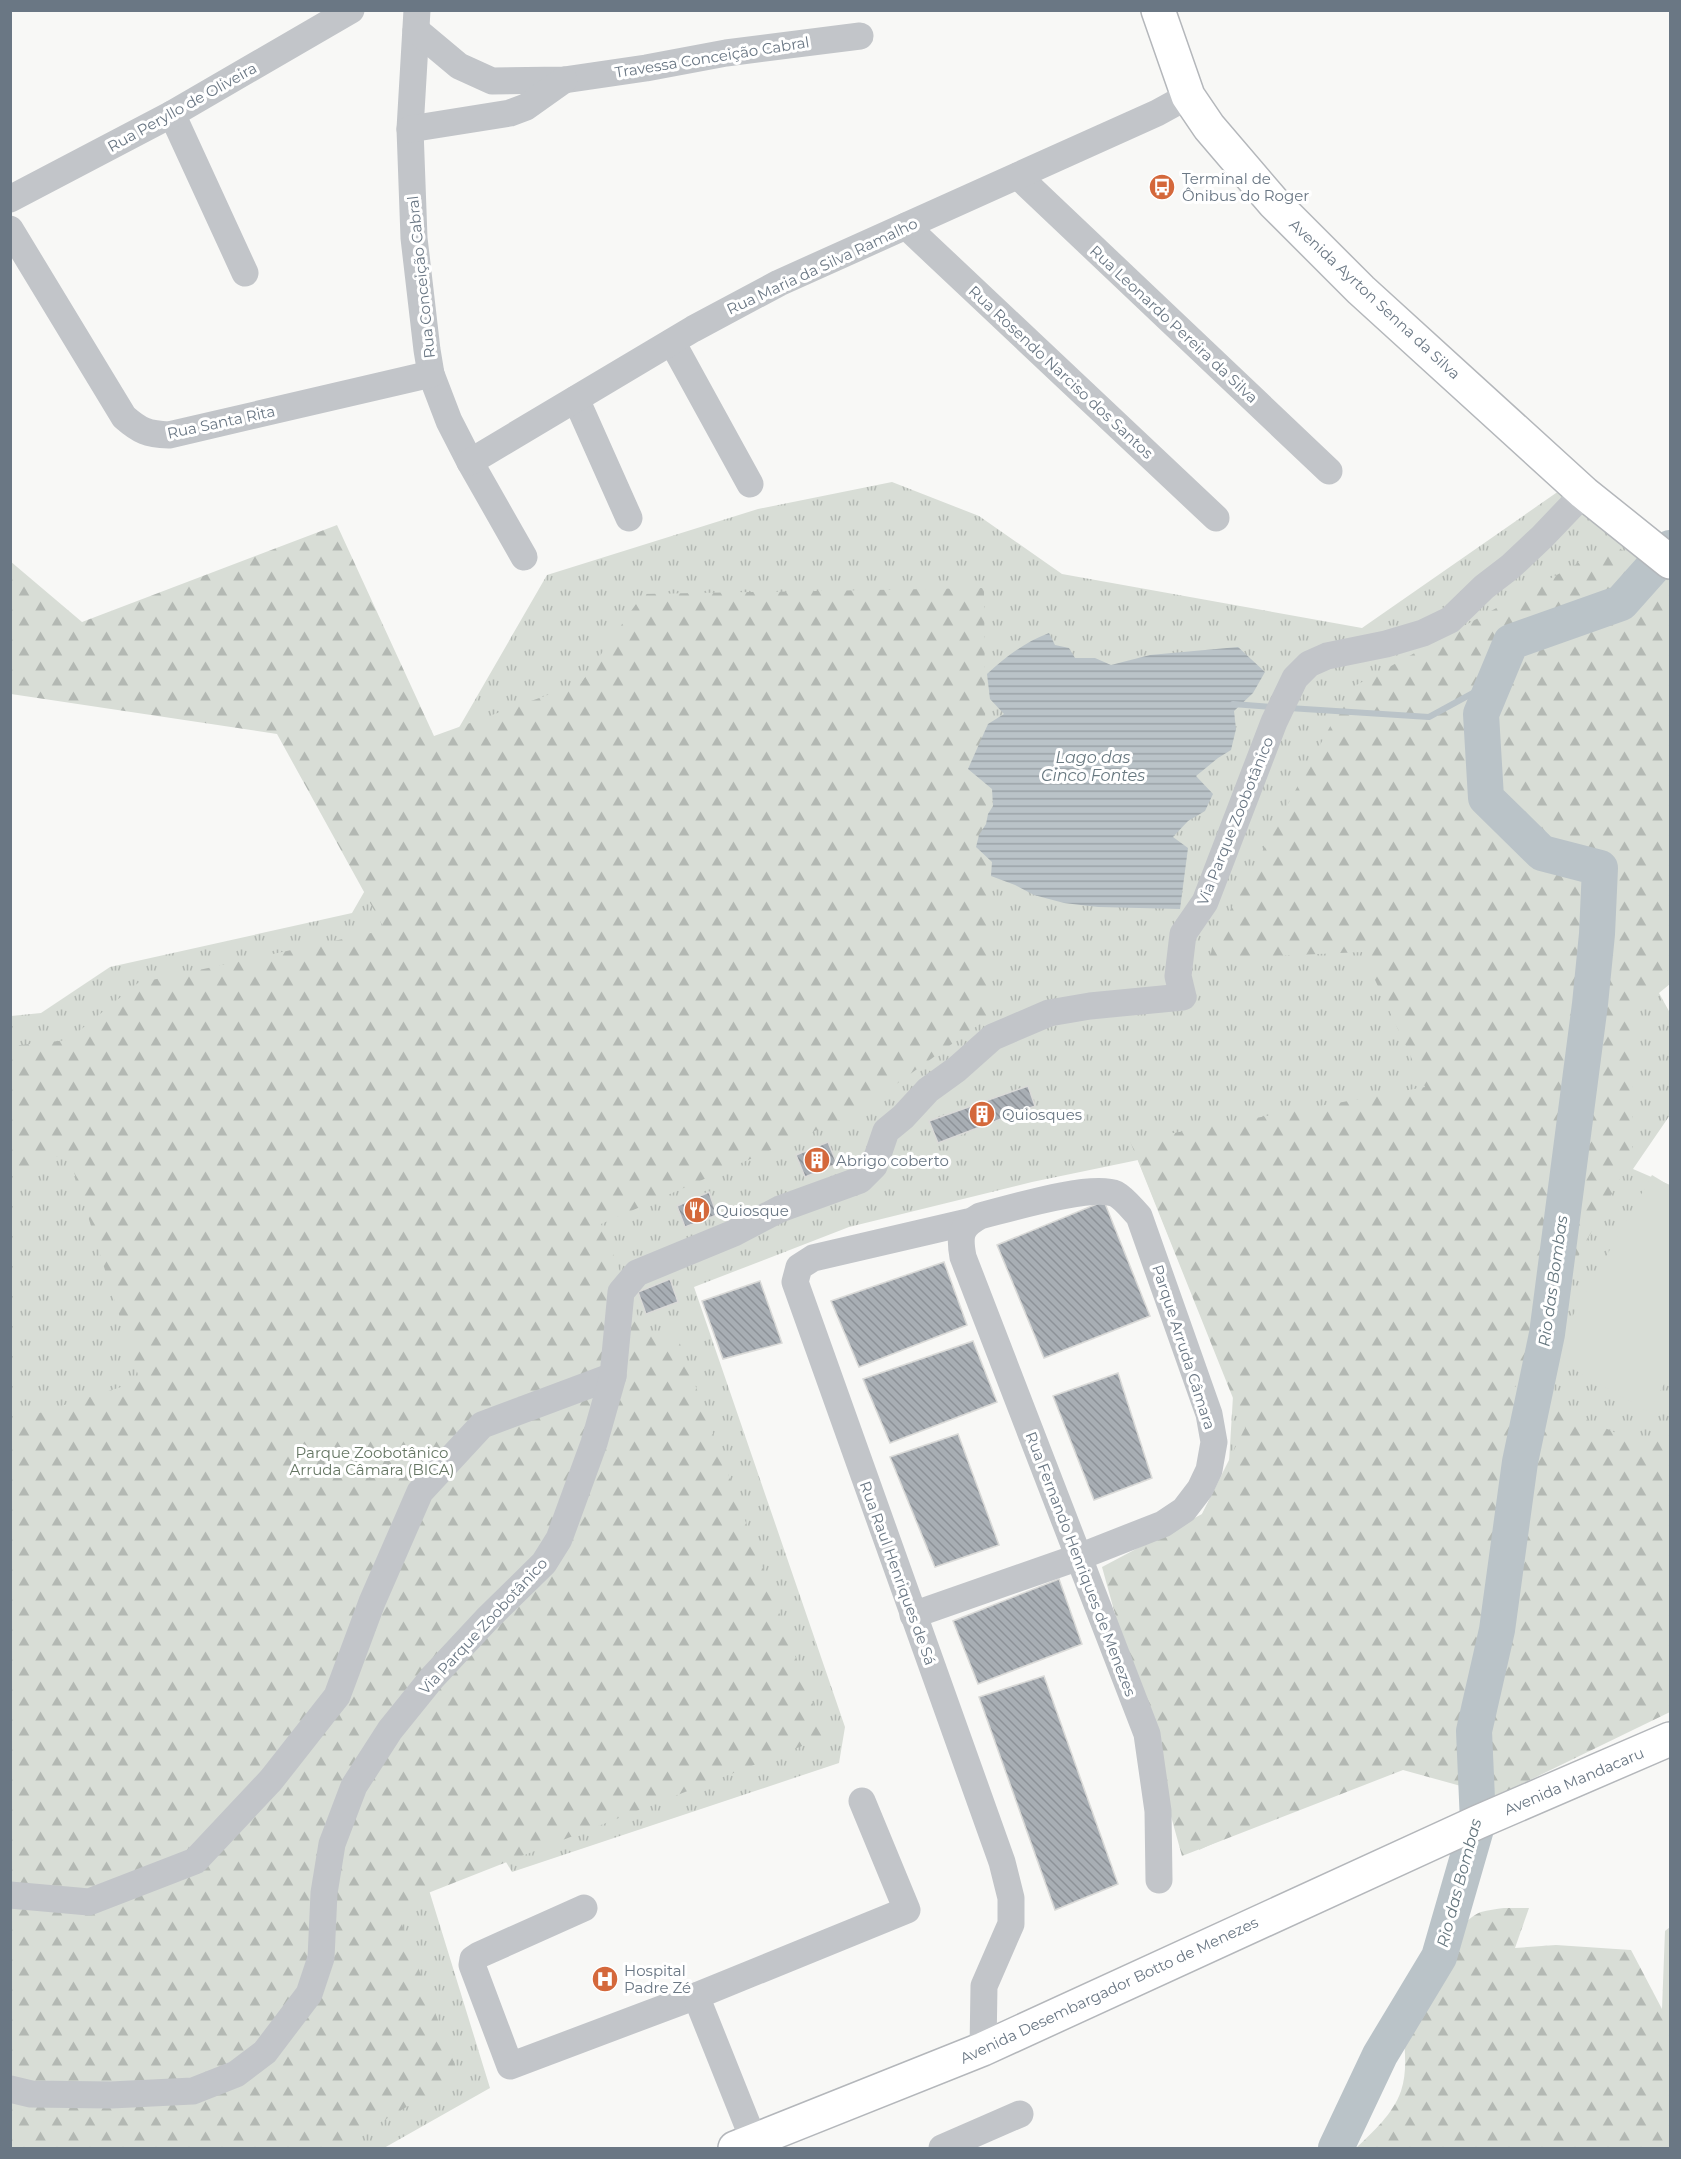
<svg xmlns="http://www.w3.org/2000/svg" width="1681" height="2159" viewBox="0 0 1681 2159" font-family="Montserrat,sans-serif">
	<defs>
		<pattern id="grass-tufts" width="24" height="20" patternUnits="userSpaceOnUse" patternTransform="scale(1.5)"><rect width="24" height="20" fill="#d8ddd6"/><path d="M3 7l-1-3M5 7V3M7 7l1-3M15 17l-1-3M17 17v-4M19 17l1-3" fill="none" stroke="#b3b8b3"/></pattern>
		<pattern id="forest-firs" width="22" height="20" patternUnits="userSpaceOnUse" patternTransform="scale(1.5)"><rect width="22" height="20" fill="#d8ddd6"/><path d="M5 1l3.5 6h-7zM16 11l3.5 6h-7z" fill="#b3b8b3"/></pattern>
		<pattern id="water-rules" width="6" height="5" patternUnits="userSpaceOnUse" patternTransform="scale(1.5)"><rect width="6" height="5" fill="#bac3c8"/><path d="M0 2.5h6" fill="none" stroke="#9ba3a8"/></pattern>
		<pattern id="building-back-hatch" width="6" height="6" patternUnits="userSpaceOnUse" patternTransform="scale(1.5)"><rect width="6" height="6" fill="#a8aeb4"/><path d="M-1 5l2 2M0 0l6 6M5-1l2 2" fill="none" stroke="#8d9298"/></pattern>
	</defs>
	<rect width="100%" height="100%" fill="#f8f8f6"/>
	<polygon fill="url(#grass-tufts)" points="1579,477 1670,563 1670,984 1659,993 1670,1013 1670,1115 1633,1169 1670,1185 1670,1668 1423,1748 1199,1850 1201,1801 1196,1526 1229,1462 1233,1396 1138,1160 1032,1182 849,1227 694,1287 845,1727 839,1763 512,1872 478,1815 408,1822 490,2088 384,2148 11,2148 11,1016 41,1013 110,967 352,913 547,575 758,509 892,482 979,516 1062,574 1362,628"/>
	<g fill="url(#forest-firs)">
		<polygon points="337,525 434,736 581,683 643,594 984,588 988,1018 856,1113 601,1224 646,1336 676,1333 825,1737 395,1906 459,2076 337,2148 11,2148 11,1422 140,1381 68,1153 11,1172 11,1046 68,1040 138,983 385,930 277,734 11,694 10,561 82,622"/>
		<polygon points="1613,544 1670,582 1670,968 1634,1005 1632,1156 1510,1384 1644,1446 1670,1431 1670,1712 1497,1796 1403,1770 1182,1856 1102,1567 1202,1514 1245,1428 1130,1141 1425,1087 1362,952 1210,959 1213,942 1351,688"/>
		<path d="M 1504,1908 L 1529,1908 L 1515,1948 L 1556,1945 L 1631,1950 L 1662,2009 L 1665,1931 L 1670,1927 L 1670,2148 L 1356,2148 C 1373,2132 1393,2114 1401,2091 C 1409,2067 1403,2042 1403,2018 C 1405,1975 1424,1951 1458,1928 C 1465,1923 1473,1915 1481,1912 C 1488,1910 1496,1909 1504,1908 Z"/>
	</g>
	<polygon fill="#d8ddd6" points="1652,1175 1670,1186 1670,1373 1649,1412 1550,1356"/>
	<path fill="url(#water-rules)" d="M 1049,633 L 1055,645 L 1069,648 L 1075,658 L 1095,658 L 1111,665 L 1150,655 L 1238,647 L 1265,672 L 1253,693 L 1234,711 L 1236,729 L 1231,750 L 1218,758 L 1196,776 L 1213,794 L 1205,811 L 1188,821 L 1173,837 L 1188,848 L 1180,909 L 1098,907 L 1064,903 L 1034,895 L 1015,885 L 991,876 L 992,862 L 976,847 L 979,835 L 986,824 L 988,814 L 993,806 L 992,789 L 968,769 L 988,724 L 1004,714 L 990,699 L 987,674 C 1007,656 1025,642 1049,633 Z"/>
	<g fill="none" stroke-linecap="round" stroke-linejoin="round">
		<g stroke="#bac3c8" stroke-width="6">
			<polyline points="1233,704 1273,707"/>
			<polyline points="1289,708 1429,717 1495,681"/>
		</g>
		<polyline stroke="#bac3c8" stroke-width="36" points="1336,2148 1380,2055 1439,1957 1478,1822 1474,1731 1497,1630 1520,1462 1547,1334 1590,1004 1597,934 1600,868 1542,853 1486,798 1481,714 1511,642 1621,603 1670,548"/>
	</g>
	<g fill="url(#building-back-hatch)" stroke="#dadad8" stroke-width="1.5">
		<polygon points="1028,1086 1035,1106 938,1143 929,1121"/>
		<polygon points="828,1142 837,1164 805,1177 796,1155"/>
		<polygon points="709,1192 717,1215 685,1227 677,1206"/>
		<polygon points="1104,1201 1150,1316 1044,1358 997,1245"/>
		<polygon points="944,1262 967,1325 859,1367 831,1301"/>
		<polygon points="670,1279 678,1302 646,1314 638,1292"/>
		<polygon points="760,1281 782,1343 723,1359 702,1301"/>
		<polygon points="973,1341 997,1402 890,1443 863,1379"/>
		<polygon points="1118,1373 1152,1478 1094,1500 1053,1396"/>
		<polygon points="958,1434 999,1545 935,1567 890,1457"/>
		<polygon points="1059,1579 1082,1644 978,1684 953,1621"/>
		<polygon points="1044,1676 1118,1884 1055,1910 979,1697"/>
	</g>
	<g fill="none" stroke-linecap="round" stroke-linejoin="round">
		<defs>
			<g id="major">
				<polyline points="1158,10 1188,96 1209,127 1274,203 1361,290 1584,493 1670,562"/>
				<polyline points="735,2148 983,2049 1478,1822 1670,1739"/>
			</g>
		</defs>
		<use href="#major" stroke="#b4b7bb" stroke-width="36"/>
		<g stroke="#c2c5c9" stroke-width="27">
			<polyline points="417,10 410,129 414,238 427,350 431,374 449,421 470,462 524,557"/>
			<polyline points="416,30 459,66 492,81 564,80 646,68 726,53 860,36"/>
			<polyline points="172,114 245,273"/>
			<polyline points="410,129 510,113 526,107 564,80"/>
			<polyline points="1018,176 1329,471"/>
			<polyline points="10,199 172,114 351,10"/>
			<polyline points="906,226 1216,518"/>
			<path d="M 10,229 L 124,417 C 140,431 147,434 169,435 L 431,374"/>
			<polyline points="672,342 750,484"/>
			<polyline points="576,399 629,518"/>
			<polyline points="470,462 693,329 779,283 1157,113 1188,96"/>
			<polyline points="968,1222 813,1258 799,1267 795,1282 1002,1862 1011,1898 1011,1924 984,1986 983,2049"/>
			<path d="M 913,1615 L 1079,1557 L 1163,1524 L 1184,1510 L 1200,1489 L 1209,1470 L 1214,1442 L 1209,1414 L 1139,1216 C 1132,1209 1125,1199 1116,1194 C 1092,1183 1008,1209 980,1216 C 960,1227 959,1235 963,1257 L 1147,1734 L 1158,1811 L 1159,1880"/>
			<polyline points="10,1895 89,1902 195,1861 271,1780 337,1696 372,1602 420,1492 482,1425 613,1376"/>
			<polyline points="584,1908 479,1955 473,1959 472,1965 510,2066 696,1996"/>
			<polyline points="10,2089 31,2094 111,2095 193,2091 236,2074 265,2052 309,1994 321,1958 324,1893 332,1844 354,1786 390,1730 432,1678 487,1619 544,1563 559,1539 594,1443 613,1376 621,1292 637,1273 734,1233 780,1209 860,1180 874,1166 886,1131 903,1117 928,1090 957,1069 993,1037 1049,1013 1090,1006 1183,997 1178,976 1183,934 1205,902 1274,722 1295,678 1309,664 1327,656 1386,644 1423,633 1450,620 1484,587 1510,567 1542,537 1584,493"/>
			<polyline points="754,2141 696,1996 907,1910 862,1801"/>
			<polyline points="942,2148 1020,2114"/>
		</g>
		<use href="#major" stroke="#fff" stroke-width="33"/>
	</g>
	<defs>
		<symbol id="bus-disc" viewBox="-11 -11 22 22"><circle r="9.5" fill="#d4683b" stroke="#fff"/><path d="M-5-6H5V4H4V6H2V4H-2V6H-4V4H-5ZM-3.5-4V0h7V-4ZM-3.5 1.2v1.5H-2V1.2ZM2 1.2v1.5H3.5V1.2Z" fill="#fff"/></symbol>
		<symbol id="building-disc" viewBox="-11 -11 22 22"><circle r="9.5" fill="#d4683b" stroke="#fff"/><path d="M-4-6H4V6H1V3H-1V6H-4ZM-2.5-4.3h1.7v1.8h-1.7ZM.8-4.3h1.7v1.8H.8ZM-2.5-1h1.7V.8h-1.7ZM.8-1h1.7V.8H.8Z" fill="#fff"/></symbol>
		<symbol id="restaurant-disc" viewBox="-11 -11 22 22"><circle r="9.5" fill="#d4683b" stroke="#fff"/><path d="M-5-6h1v4h1v-4h1v4h1v-4h1v5L-1.5 .5V6h-2V.5L-5-1ZM5-6V6H3V1.5H1.5Q1.5-4 5-6Z" fill="#fff"/></symbol>
		<symbol id="hospital-disc" viewBox="-11 -11 22 22"><circle r="9.5" fill="#d4683b" stroke="#fff"/><path d="M-5-5h3v3.5h4V-5h3V5h-3V1.5h-4V5h-3Z" fill="#fff"/></symbol>
	</defs>
	<g fill-rule="evenodd">
		<use href="#bus-disc" x="1147" y="172" width="30" height="30"/>
		<use href="#building-disc" x="967" y="1099" width="30" height="30"/>
		<use href="#building-disc" x="802" y="1145" width="30" height="30"/>
		<use href="#restaurant-disc" x="682" y="1195" width="30" height="30"/>
		<use href="#hospital-disc" x="590" y="1964" width="30" height="30"/>
	</g>
	<g text-anchor="middle" dominant-baseline="central" stroke-width="6" stroke-linejoin="round" paint-order="stroke">
		<g font-size="15" fill="#6a7784" stroke="#fff">
			<text transform="translate(712 57) rotate(-9)">Travessa Conceição Cabral</text>
			<text transform="translate(182 107) rotate(-29)">Rua Peryllo de Oliveira</text>
			<text transform="translate(822 266) rotate(-25)">Rua Maria da Silva Ramalho</text>
			<text transform="translate(421 277) rotate(-96)">Rua Conceição Cabral</text>
			<text transform="translate(1375 299) rotate(43)">Avenida Ayrton Senna da Silva</text>
			<text transform="translate(1174 324) rotate(43)">Rua Leonardo Pereira da Silva</text>
			<text transform="translate(1061 372) rotate(43)">Rua Rosendo Narciso dos Santos</text>
			<text transform="translate(221 422) rotate(-12)">Rua Santa Rita</text>
			<text transform="translate(1235 821) rotate(-68)">Via Parque Zoobotânico</text>
			<text transform="translate(1184 1347) rotate(72)">Parque Arruda Câmara</text>
			<text transform="translate(1081 1564) rotate(69)">Rua Fernando Henriques de Menezes</text>
			<text transform="translate(898 1573) rotate(70)">Rua Raul Henriques de Sá</text>
			<text transform="translate(483 1626) rotate(-47)">Via Parque Zoobotânico</text>
			<text transform="translate(1574 1781) rotate(-23)">Avenida Mandacaru</text>
			<text transform="translate(1109 1990) rotate(-25)">Avenida Desembargador Botto de Menezes</text>
		</g>
		<g font-size="15" fill="#6a7784" stroke="#fff" text-anchor="start">
			<text x="1182" y="178">Terminal de<tspan x="1182" dy="17">Ônibus do Roger</tspan></text>
			<text x="1002" y="1114">Quiosques</text>
			<text x="836" y="1160">Abrigo coberto</text>
			<text x="716" y="1210">Quiosque</text>
			<text x="624" y="1970">Hospital<tspan x="624" dy="17">Padre Zé</tspan></text>
		</g>
		<g font-size="15" fill="#667764" stroke="#fff">
			<text x="372" y="1452">Parque Zoobotânico<tspan x="372" dy="17">Arruda Câmara (BICA)</tspan></text>
		</g>
		<g font-size="16" font-style="italic" fill="#66777f" stroke="#fff">
			<text x="1093" y="757">Lago das<tspan x="1093" dy="18">Cinco Fontes</tspan></text>
			<text transform="translate(1553 1281) rotate(-82)">Rio das Bombas</text>
			<text transform="translate(1459 1883) rotate(-75)">Rio das Bombas</text>
		</g>
	</g>
	<rect width="1681" height="2159" fill="none" stroke="#6a7784" stroke-width="24"/>
</svg>
